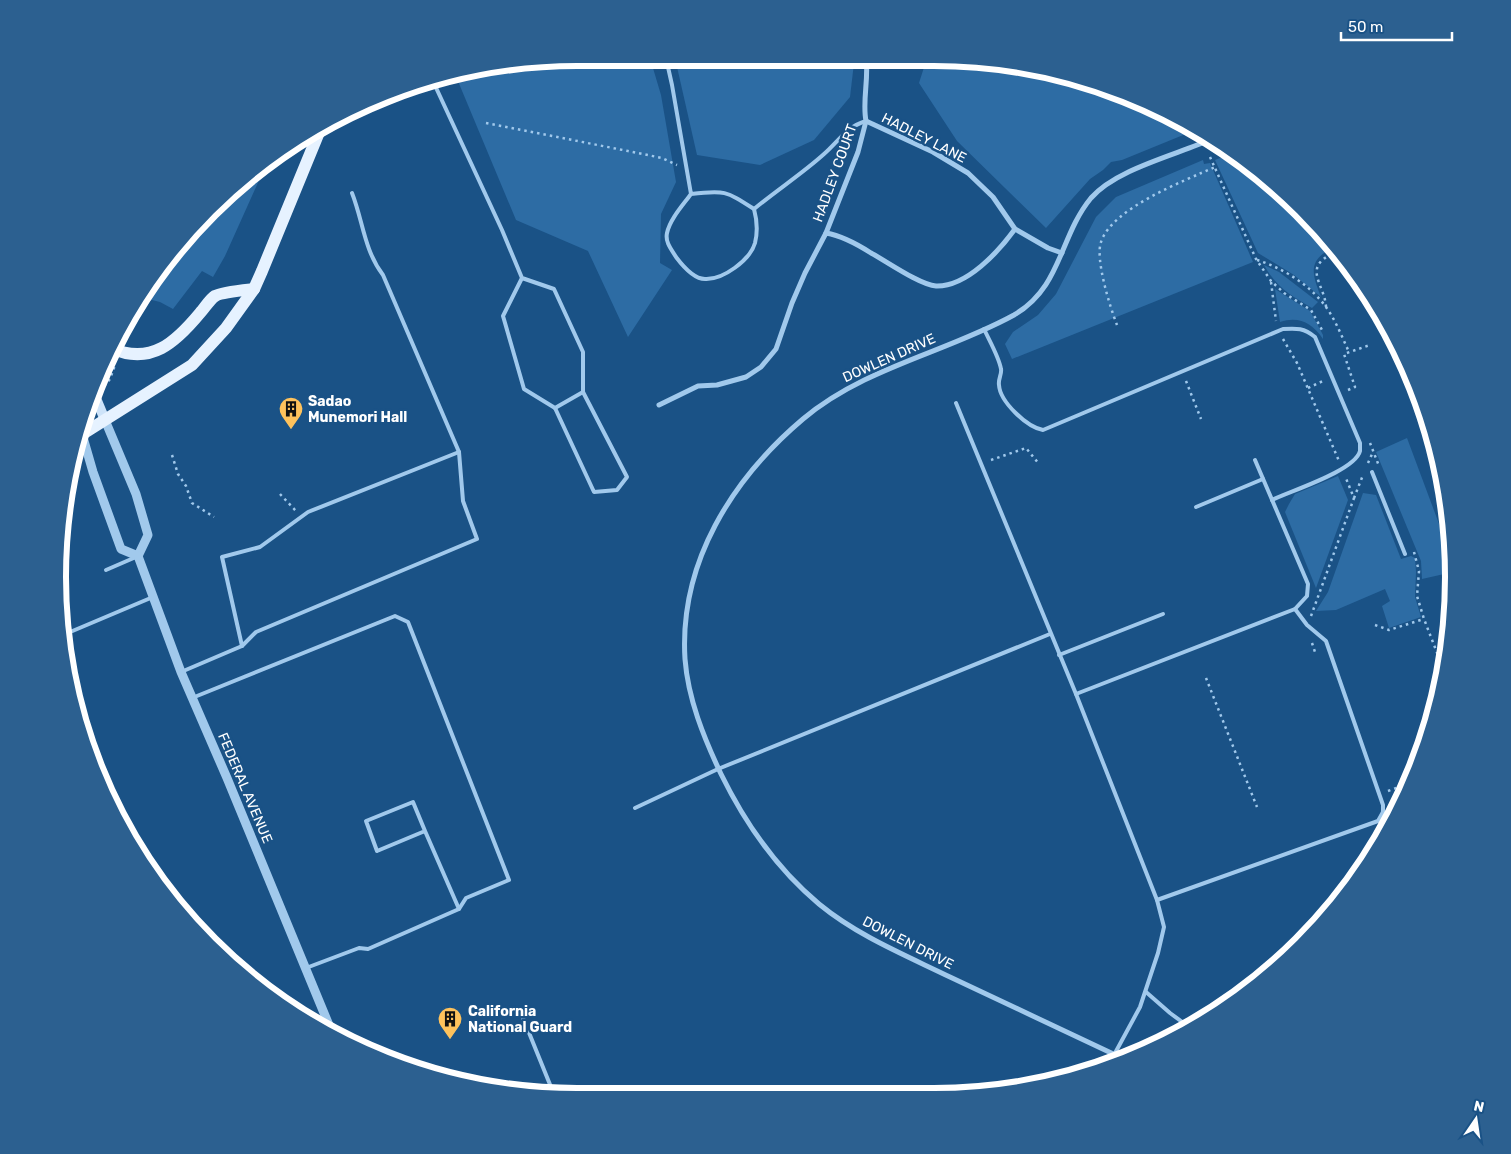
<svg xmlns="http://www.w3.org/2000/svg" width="1511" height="1154" viewBox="0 0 1511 1154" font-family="Rubik,sans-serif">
	<rect width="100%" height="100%" fill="#1a5286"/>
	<g fill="#2d6ca4">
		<polygon points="577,58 650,58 661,95 676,182 661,214 660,263 672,270 628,337 588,251 516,220 455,74"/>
		<polygon points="675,58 850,58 854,63 850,97 814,140 760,165 697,155"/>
		<polygon points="927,58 968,59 1069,75 1164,111 1193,128 1193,131 1122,160 1111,162 1103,170 1090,179 1046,228 957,141 919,83"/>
		<path d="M 1233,153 C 1264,179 1314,211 1329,250 C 1306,262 1314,278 1321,297 L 1294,275 L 1258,253 L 1215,160 Z"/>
		<polygon points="1203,160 1204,164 1210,163 1253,262 1012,359 1005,344 1013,332 1038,315 1056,294 1096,217 1116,197"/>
		<polygon points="265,167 225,256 213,277 202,271 173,309 160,302 140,297 145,288 209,210"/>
		<path d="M 1264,265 L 1279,272 L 1318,302 L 1312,308 C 1291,296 1276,287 1264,265 Z"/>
		<path d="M 1275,289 L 1310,311 L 1323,335 L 1323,339 C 1312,323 1299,316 1280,322 Z"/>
		<polygon points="1407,438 1451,556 1453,572 1422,579 1421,561 1376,452"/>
		<polygon points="1338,476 1348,500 1316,588 1285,512 1289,504 1295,494"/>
		<polygon points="1363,493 1376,495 1401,559 1411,556 1415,558 1416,572 1415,597 1421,617 1389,628 1382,606 1390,601 1385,589 1336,610 1316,611 1328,592"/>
	</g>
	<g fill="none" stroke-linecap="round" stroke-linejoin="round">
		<g stroke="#a1c9ec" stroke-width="2.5" stroke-dasharray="2.5 4" stroke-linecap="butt">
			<polyline points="486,123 628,151 662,158 677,165"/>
			<polyline points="1210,157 1256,259 1271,281 1284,293 1311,310 1322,330"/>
			<path d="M 1257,260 C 1283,268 1310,285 1326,307 C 1336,321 1342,337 1349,352"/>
			<polyline points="1271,282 1276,321"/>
			<path d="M 1326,307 C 1325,285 1302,268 1332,254"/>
			<path d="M 1117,325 C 1110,307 1095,259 1101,242 C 1112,208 1184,181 1215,167"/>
			<polyline points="1283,339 1297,363 1339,461"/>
			<polyline points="1186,381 1201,419"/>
			<polyline points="104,386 110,379 115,365"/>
			<polyline points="1308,388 1323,381"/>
			<polyline points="1348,390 1355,387 1344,354 1370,345"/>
			<polyline points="1370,443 1379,466"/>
			<polyline points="172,455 178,474 186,486 192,503 214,517"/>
			<polyline points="991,460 1026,448 1039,464"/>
			<polyline points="1368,463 1373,452"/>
			<polyline points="280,494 296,511"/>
			<polyline points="1354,498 1363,475"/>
			<polyline points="1414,552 1419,571 1417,596 1424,619 1444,671"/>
			<polyline points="1311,616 1354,498 1345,476"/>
			<polyline points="1375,625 1389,630 1424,619"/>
			<polyline points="1312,643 1316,655"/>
			<polyline points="1206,678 1257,807"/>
			<polyline points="1410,784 1414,767 1419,760"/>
			<polyline points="1388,791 1410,783"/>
		</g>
		<g stroke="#a1c9ec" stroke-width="4">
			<path d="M 666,58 L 672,85 L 691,194 C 683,205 670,219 667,233 C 665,242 671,249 676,257 C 682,265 694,279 705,279 C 723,280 750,260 755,243 C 758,231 757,220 754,209 C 726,191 725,190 691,194"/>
			<polyline points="432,79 502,230 522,278 554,289 583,352 583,392 555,408 524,389 503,316 522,278"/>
			<path d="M 754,209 C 777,190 803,173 824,154 C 839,141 846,127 866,121"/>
			<path d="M 984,329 C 989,340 999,357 1001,369 C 1002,374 998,379 999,385 C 1000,402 1027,427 1043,430 L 1283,329 C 1297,328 1304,328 1315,337 L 1360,443 C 1360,446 1360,449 1360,451 C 1355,471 1290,491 1272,500"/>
			<polyline points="956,403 1076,694 1157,900 1164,927 1158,953 1140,1007 1114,1055"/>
			<polyline points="555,408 594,492 617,490 627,477 583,392"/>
			<polyline points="1372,472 1405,554"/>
			<polyline points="1196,507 1263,479"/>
			<polyline points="106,570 136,557"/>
			<polyline points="63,635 153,597"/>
			<polyline points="242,646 222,557 260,547 308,512 459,452"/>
			<polyline points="1059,655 1163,614"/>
			<path d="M 181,672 L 242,646 L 256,632 L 477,539 L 463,501 L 459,452 L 383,275 C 364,250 363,221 352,193"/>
			<polyline points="1076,694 1295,609 1307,596 1308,584 1255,460"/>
			<polyline points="192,698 395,616 408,622 509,880 466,898 459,909 368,949 359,948 306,968"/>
			<polyline points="635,808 718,769 1050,634"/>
			<polyline points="425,831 413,802 366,821 377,851 425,831 459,909"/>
			<polyline points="1157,900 1378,821 1383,812 1383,805 1326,641 1307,625 1295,609"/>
			<polyline points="1146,992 1170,1013 1189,1027"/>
			<polyline points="519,1008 553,1092"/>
			<polyline points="316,1022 325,1018"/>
		</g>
		<g stroke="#a1c9ec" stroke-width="5">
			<path d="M 866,58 C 869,79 862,101 866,121 L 933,152 L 968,173 L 993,197 L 1015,229 L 1048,248 L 1062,253"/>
			<polyline points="826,233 858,152 866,121"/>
			<path d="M 659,405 L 698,386 L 717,385 L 746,377 L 761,367 L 776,349 L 792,303 L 805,273 L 826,233 C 843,236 857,244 871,253 C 886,261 920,285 936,286 C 967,287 999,251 1015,229"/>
			<path d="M 1124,1059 C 1066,1032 1008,1004 950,977 C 905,955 858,936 819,904 C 777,869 745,823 721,774 C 704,738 688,699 685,659 C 679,563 732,479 803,419 C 865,367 945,353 1014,315 C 1062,287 1059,237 1091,198 C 1116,169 1176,155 1212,139"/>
		</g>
		<g stroke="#a1c9ec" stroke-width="9">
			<polyline points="105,420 136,494 148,535 138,556"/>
			<polyline points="82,434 93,472 121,549 138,556 181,672 227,778 331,1030"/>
		</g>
		<polyline stroke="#cde3f9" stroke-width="10" points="95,396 105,420"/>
		<g stroke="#e6f2ff" stroke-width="12">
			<path d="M 111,348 C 151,366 176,342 200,313 C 204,309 210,299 215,296 C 222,292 245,290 254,289"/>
			<polyline points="81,435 192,365 226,328 254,289 262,271 322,125"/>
		</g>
	</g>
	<defs>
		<symbol id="building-pin" viewBox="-11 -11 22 30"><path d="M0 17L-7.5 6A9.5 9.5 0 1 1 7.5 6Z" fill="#fec25c" stroke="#1a5286"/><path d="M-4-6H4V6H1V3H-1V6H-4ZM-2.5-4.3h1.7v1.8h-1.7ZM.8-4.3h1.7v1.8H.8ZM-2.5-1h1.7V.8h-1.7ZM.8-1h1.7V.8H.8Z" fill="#111"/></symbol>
	</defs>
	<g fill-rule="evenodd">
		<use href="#building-pin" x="277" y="395" width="28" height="38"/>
		<use href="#building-pin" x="436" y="1005" width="28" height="38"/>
	</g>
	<g text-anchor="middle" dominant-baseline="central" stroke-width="5" stroke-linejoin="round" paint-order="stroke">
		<g font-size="14" fill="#fff" stroke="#1a5286">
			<text transform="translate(924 138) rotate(27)">HADLEY LANE</text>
			<text transform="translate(835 173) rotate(-70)">HADLEY COURT</text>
			<text transform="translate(889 358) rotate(-24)">DOWLEN DRIVE</text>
			<text transform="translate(245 788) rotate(67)">FEDERAL AVENUE</text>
			<text transform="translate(908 943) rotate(27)">DOWLEN DRIVE</text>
		</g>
		<g font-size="14" font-weight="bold" fill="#fff" stroke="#1a5286" text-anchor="start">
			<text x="308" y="401">Sadao<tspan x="308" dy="16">Munemori Hall</tspan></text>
			<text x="468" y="1011">California<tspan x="468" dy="16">National Guard</tspan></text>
		</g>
	</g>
	<path d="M0 0H1511V1154H0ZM577 66H934A511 511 0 0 1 1445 577V577A511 511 0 0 1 934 1088H577A511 511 0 0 1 66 577V577A511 511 0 0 1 577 66Z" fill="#2c6090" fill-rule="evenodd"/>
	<path fill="none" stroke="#fff" stroke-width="6" d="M577 66H934A511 511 0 0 1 1445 577V577A511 511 0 0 1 934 1088H577A511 511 0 0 1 66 577V577A511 511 0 0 1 577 66Z"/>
	<g transform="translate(1476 1119) rotate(13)" stroke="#1a5286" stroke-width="4" paint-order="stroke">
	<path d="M0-4L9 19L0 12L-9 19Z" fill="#ffffff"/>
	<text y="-8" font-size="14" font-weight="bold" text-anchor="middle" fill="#ffffff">N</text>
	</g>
	<path d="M1341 32v8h111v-8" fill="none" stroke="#ffffff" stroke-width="2.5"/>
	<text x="1348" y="32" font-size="15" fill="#ffffff" stroke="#1a5286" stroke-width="4" paint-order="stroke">50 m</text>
</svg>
